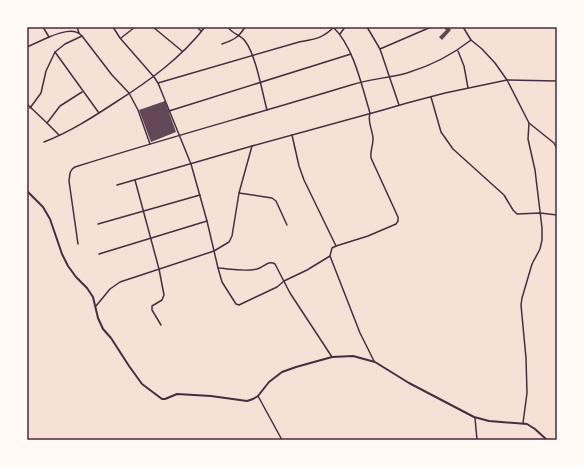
<svg xmlns="http://www.w3.org/2000/svg" width="584" height="467" viewBox="0 0 584 467" font-family="'Roboto Serif',serif">
	<rect width="100%" height="100%" fill="#f7e1d7"/>
	<g fill="#644757">
		<polygon points="443,27 449,27 451,30 442,40 439,37 446,30"/>
		<polygon points="165,101 176,132 151,142 139,110"/>
	</g>
	<g fill="none" stroke-linecap="round" stroke-linejoin="round">
		<g stroke="#4a2c40" stroke-width="1.5">
			<path d="M 43,27 L 49,37 C 59,33 74,27 82,36 L 112,75 L 129,93 L 138,110 L 150,144"/>
			<polyline points="77,27 79,33"/>
			<path d="M 113,27 L 120,38 L 154,77 L 158,83 L 191,164 L 207,221 L 218,268 C 231,269 245,272 257,269 C 264,267 268,260 275,264 L 290,293 L 332,357"/>
			<polyline points="153,27 182,51"/>
			<polyline points="197,27 201,31"/>
			<path d="M 228,27 C 232,34 241,35 245,41 C 256,55 262,92 267,110"/>
			<path d="M 333,27 C 354,47 362,87 370,113 C 367,123 373,130 373,139 C 373,146 370,151 371,158 L 398,217 L 398,221 L 396,224 L 368,236 L 336,246 L 332,248 L 330,256 L 360,333 L 374,361"/>
			<polyline points="367,27 380,49 399,105"/>
			<polyline points="463,27 471,40 482,49 495,63 507,80 529,123 528,139 535,170 542,228 542,240 540,249 532,264 522,298 521,305 526,358 527,393 523,423"/>
			<polyline points="340,34 345,27"/>
			<polyline points="82,36 65,44 55,52 99,113"/>
			<polyline points="121,38 135,27"/>
			<path d="M 222,44 C 234,40 239,37 245,27"/>
			<polyline points="27,47 49,37"/>
			<polyline points="380,49 431,27"/>
			<polyline points="458,51 464,66 468,88"/>
			<path d="M 158,83 L 299,42 C 314,39 322,39 334,27"/>
			<polyline points="431,97 441,132 453,149 504,195 513,210 517,214 540,213 557,215"/>
			<polyline points="27,104 47,123 60,106 82,92"/>
			<polyline points="30,108 41,93 46,71 55,52"/>
			<polyline points="169,111 351,54"/>
			<polyline points="47,123 59,135"/>
			<polyline points="529,123 554,143 557,149"/>
			<polyline points="292,135 299,166 304,180 336,246"/>
			<path d="M 44,142 C 70,132 93,117 116,102 C 149,81 181,58 205,27"/>
			<polyline points="135,180 159,269 164,295 162,300 152,306 152,310 161,325"/>
			<polyline points="117,185 252,146 383,110 407,103 445,93 507,80 557,81"/>
			<polyline points="239,193 272,198 276,201 287,225"/>
			<polyline points="98,224 200,195"/>
			<path d="M 78,244 L 69,181 C 70,175 69,170 75,167 C 167,138 259,113 351,85 C 369,79 389,78 407,73 C 430,66 452,55 471,40"/>
			<polyline points="99,254 207,221"/>
			<polyline points="218,268 222,282 236,304 239,305 277,287 284,281 307,270 330,256"/>
			<polyline points="96,306 110,289 120,282 214,251 229,242 232,236 239,193 252,146"/>
			<polyline points="258,396 282,440"/>
			<polyline points="475,418 477,440"/>
		</g>
		<polyline stroke="#4a2c40" stroke-width="2" points="27,191 43,207 50,219 62,254 68,266 76,277 87,288 93,297 98,318 103,329 111,338 129,366 142,384 162,399 165,399 177,394 211,396 247,401 253,399 258,396 269,382 282,372 296,367 332,357 353,356 375,362 409,383 474,417 489,421 527,424 535,429 547,440"/>
	</g>
	<rect width="584" height="467" fill="none" stroke="#fffaf5" stroke-width="56"/>
	<rect x="28" y="28" width="528" height="411" fill="none" stroke="#4a2c40" stroke-width="1.5"/>
</svg>
